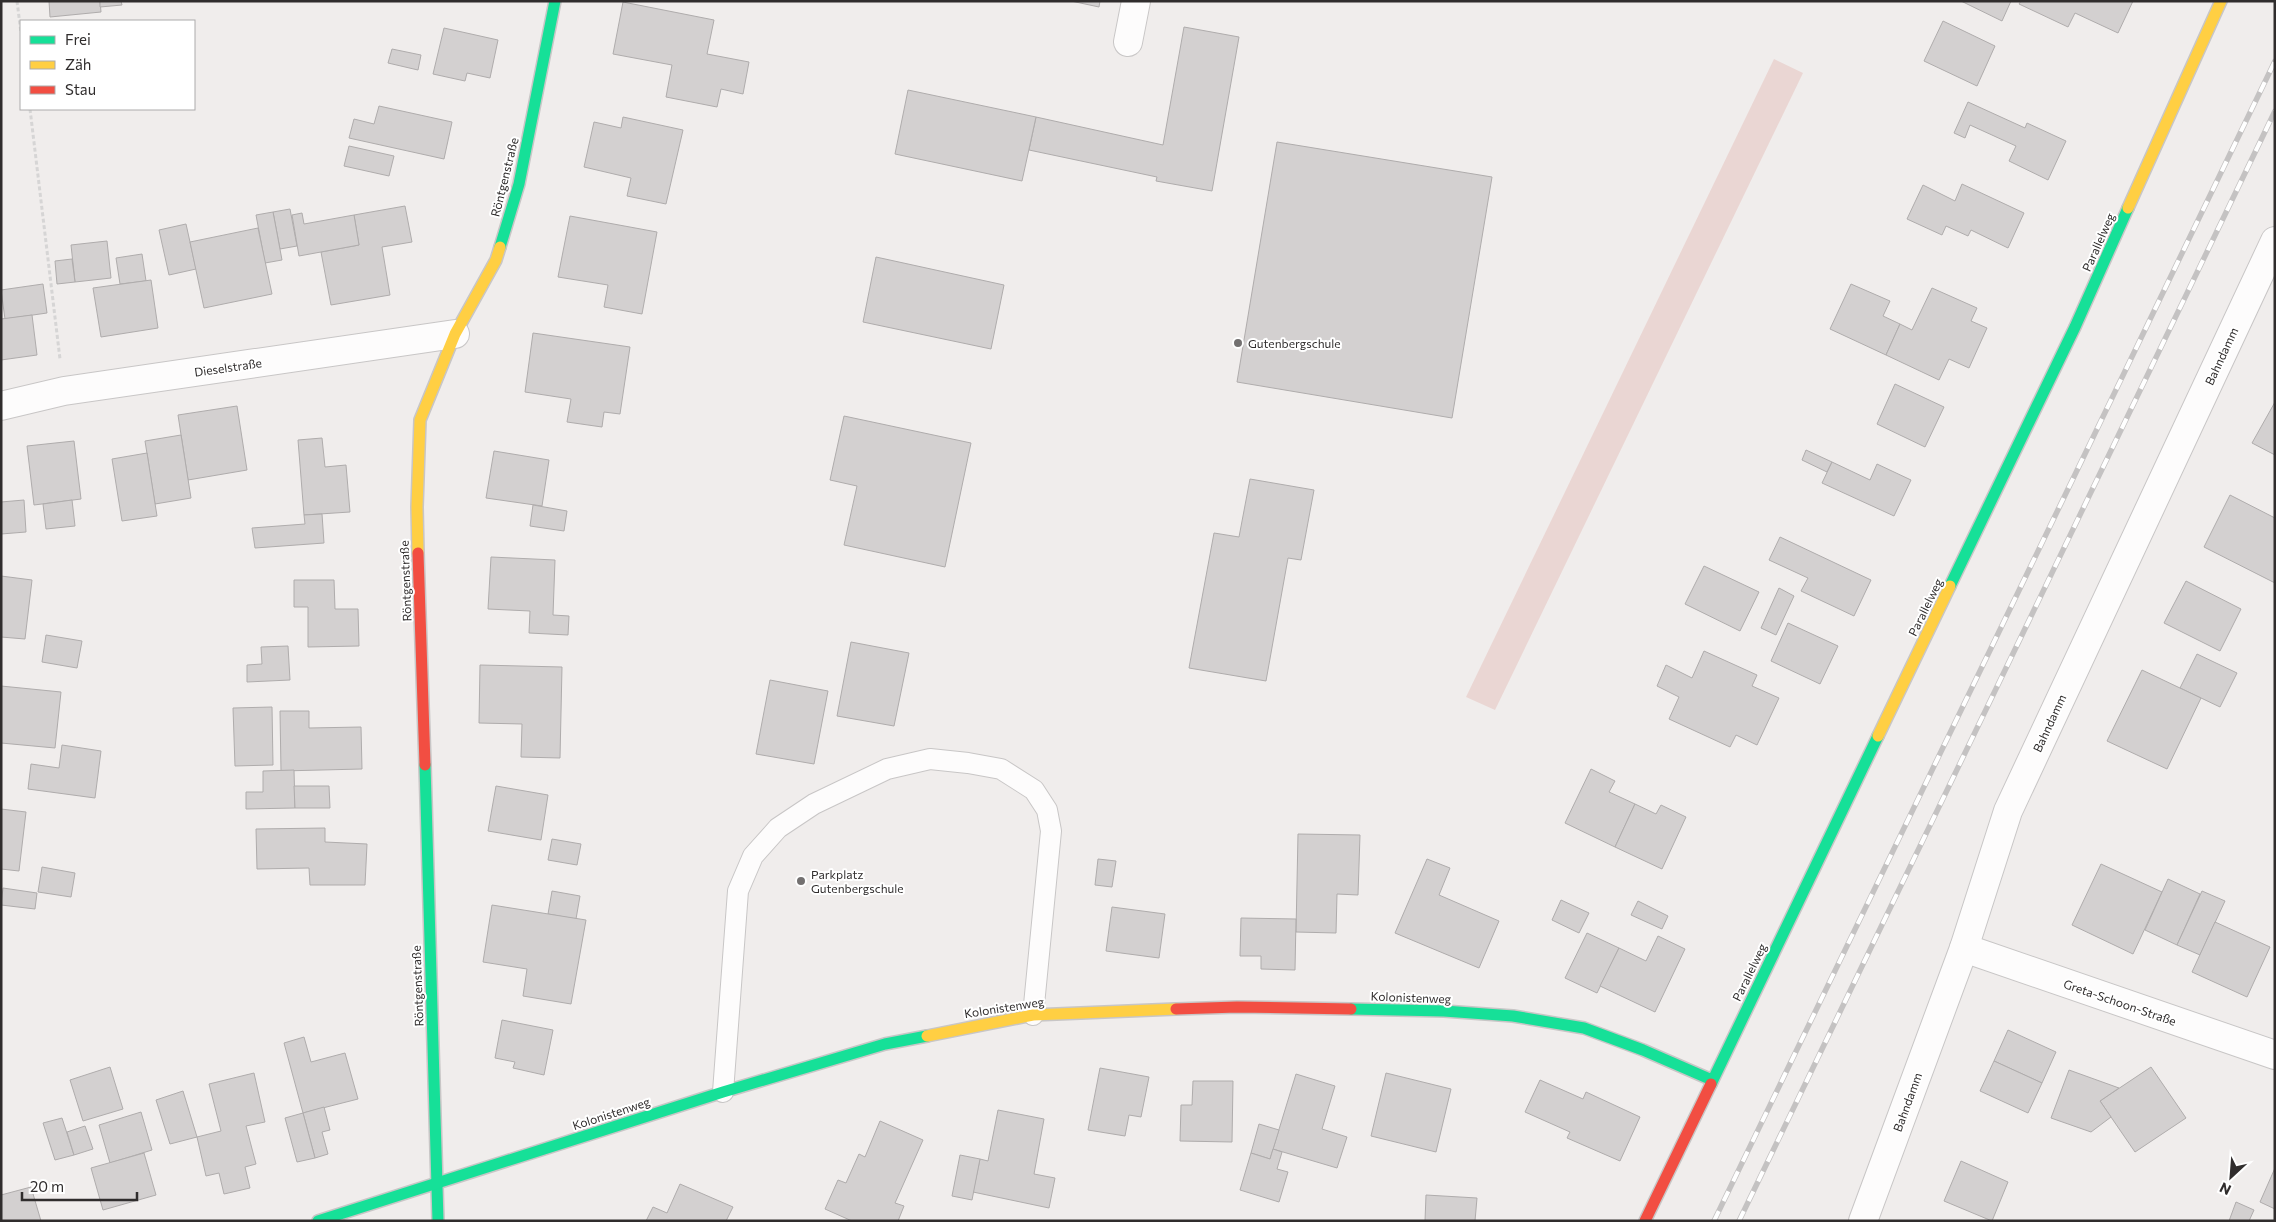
<svg xmlns="http://www.w3.org/2000/svg" width="2276" height="1222" viewBox="0 0 2276 1222" font-family="Commissioner,sans-serif">
	<rect width="100%" height="100%" fill="#f0edec"/>
	<polygon fill="#ead6d3" points="1774,59 1803,73 1495,710 1466,697"/>
	<g fill="#d3d0d0" stroke="#afacac">
		<polygon points="49,1 100,1 101,12 50,17"/>
		<polygon points="100,1 121,1 122,5 100,7"/>
		<polygon points="1071,1 1100,1 1099,7"/>
		<polygon points="1961,1 2011,1 2002,21"/>
		<polygon points="2021,1 2133,1 2118,33 2075,13 2068,27 2019,4"/>
		<polygon points="623,2 714,20 707,54 749,62 743,94 721,89 717,107 666,97 672,65 613,54"/>
		<polygon points="1943,21 1995,46 1977,86 1924,61"/>
		<polygon points="1184,27 1239,37 1212,191 1156,181 1157,177 1029,150 1036,117 1163,145"/>
		<polygon points="444,28 498,40 490,78 467,73 465,81 433,74"/>
		<polygon points="392,49 421,55 418,70 388,63"/>
		<polygon points="908,90 1036,117 1022,181 895,154"/>
		<polygon points="1968,102 2025,128 2027,123 2066,141 2048,180 2009,161 2016,146 1970,125 1965,138 1954,133"/>
		<polygon points="379,106 452,122 444,159 349,138 354,119 374,124"/>
		<polygon points="623,117 683,130 666,204 627,196 631,178 584,167 594,122 621,128"/>
		<polygon points="1277,142 1492,177 1452,418 1237,382"/>
		<polygon points="349,146 394,156 389,176 344,166"/>
		<polygon points="1962,184 2024,213 2008,248 1971,230 1968,236 1946,226 1942,235 1907,219 1923,185 1955,201"/>
		<polygon points="405,206 412,242 382,247 390,295 331,305 321,252 359,245 354,215"/>
		<polygon points="290,209 297,246 280,249 273,212"/>
		<polygon points="273,212 282,260 265,263 256,215"/>
		<polygon points="302,213 304,224 354,215 359,245 299,256 292,215"/>
		<polygon points="570,216 657,232 642,314 604,307 608,285 558,277"/>
		<polygon points="186,224 196,269 169,275 159,230"/>
		<polygon points="258,228 272,294 204,308 190,242"/>
		<polygon points="107,241 111,278 75,282 71,245"/>
		<polygon points="142,254 146,281 120,284 116,258"/>
		<polygon points="876,257 1004,285 991,349 863,322"/>
		<polygon points="72,259 75,282 57,284 55,261"/>
		<polygon points="151,280 158,328 101,337 93,288"/>
		<polygon points="43,284 47,313 5,319 1,290"/>
		<polygon points="1851,284 1890,301 1883,316 1900,324 1886,355 1830,329"/>
		<polygon points="1932,288 1977,308 1971,321 1987,328 1969,368 1949,359 1939,380 1886,355 1900,324 1912,330"/>
		<polygon points="32,315 37,355 1,360 1,319"/>
		<polygon points="533,333 630,347 620,414 604,412 602,427 567,422 571,399 525,392"/>
		<polygon points="1895,384 1944,407 1925,447 1877,424"/>
		<polygon points="2275,402 2275,455 2252,443"/>
		<polygon points="237,406 247,470 188,480 178,415"/>
		<polygon points="844,416 971,443 945,567 844,545 857,486 830,480"/>
		<polygon points="181,435 191,498 155,504 145,441"/>
		<polygon points="322,438 325,467 346,465 350,512 304,515 298,440"/>
		<polygon points="74,441 81,499 34,505 27,446"/>
		<polygon points="1806,450 1832,462 1827,472 1802,460"/>
		<polygon points="494,451 549,460 542,506 486,498"/>
		<polygon points="147,453 157,516 122,521 112,459"/>
		<polygon points="1832,462 1870,480 1877,464 1911,480 1894,516 1822,483"/>
		<polygon points="1250,479 1314,490 1301,560 1288,558 1266,681 1189,668 1214,533 1239,537"/>
		<polygon points="2230,495 2275,518 2275,583 2204,547"/>
		<polygon points="24,500 26,532 1,534 1,502"/>
		<polygon points="72,500 75,526 46,529 43,504"/>
		<polygon points="533,505 567,511 564,531 530,526"/>
		<polygon points="322,514 324,543 255,548 252,528 305,524 304,515"/>
		<polygon points="1780,537 1871,580 1854,616 1801,591 1808,578 1769,560"/>
		<polygon points="491,557 555,560 553,615 569,616 568,635 529,633 530,611 488,609"/>
		<polygon points="1704,566 1759,592 1740,631 1685,604"/>
		<polygon points="1,576 32,580 25,639 1,637"/>
		<polygon points="294,580 334,580 335,609 358,609 359,646 308,647 308,607 294,607"/>
		<polygon points="2186,581 2241,609 2220,651 2164,623"/>
		<polygon points="1779,588 1794,596 1776,635 1761,628"/>
		<polygon points="1788,623 1838,646 1820,684 1771,661"/>
		<polygon points="46,635 82,641 77,668 42,662"/>
		<polygon points="851,642 909,653 894,726 837,716"/>
		<polygon points="288,646 290,680 247,682 247,665 262,664 261,647"/>
		<polygon points="1704,651 1757,675 1752,686 1779,698 1757,745 1736,735 1730,747 1669,719 1679,697 1657,686 1666,665 1692,678"/>
		<polygon points="2197,654 2237,673 2220,707 2180,688"/>
		<polygon points="480,665 562,667 560,758 521,757 522,724 479,723"/>
		<polygon points="2142,670 2201,698 2167,769 2107,741"/>
		<polygon points="770,680 828,691 814,764 756,754"/>
		<polygon points="1,686 61,692 55,748 1,743"/>
		<polygon points="272,707 273,765 235,766 233,708"/>
		<polygon points="280,711 309,711 309,728 361,727 362,769 281,771"/>
		<polygon points="62,745 101,751 95,798 28,789 31,764 59,768"/>
		<polygon points="1591,769 1615,781 1609,792 1635,804 1615,847 1565,823"/>
		<polygon points="294,770 295,808 246,809 246,792 263,792 263,771"/>
		<polygon points="294,786 329,786 330,808 295,808"/>
		<polygon points="496,786 548,795 541,840 488,831"/>
		<polygon points="1635,804 1656,814 1661,805 1686,817 1662,869 1615,847"/>
		<polygon points="1,809 26,812 19,871 1,869"/>
		<polygon points="325,828 325,842 367,844 365,885 310,885 309,868 257,869 256,829"/>
		<polygon points="1298,834 1360,835 1358,895 1337,894 1336,933 1296,932"/>
		<polygon points="552,839 581,844 577,865 548,860"/>
		<polygon points="1098,859 1116,861 1112,887 1095,885"/>
		<polygon points="1427,859 1450,868 1439,895 1499,921 1479,968 1395,933"/>
		<polygon points="2101,864 2162,892 2133,954 2072,925"/>
		<polygon points="42,867 75,873 71,897 38,892"/>
		<polygon points="2168,879 2200,894 2177,945 2145,930"/>
		<polygon points="3,888 37,893 35,909 1,905"/>
		<polygon points="552,891 580,896 576,919 548,914"/>
		<polygon points="2202,891 2225,901 2200,955 2177,945"/>
		<polygon points="1561,900 1589,913 1579,933 1552,920"/>
		<polygon points="1638,901 1668,916 1662,929 1631,915"/>
		<polygon points="492,905 586,920 571,1004 523,996 527,969 483,962"/>
		<polygon points="1112,907 1165,914 1159,958 1106,951"/>
		<polygon points="1241,918 1296,919 1295,970 1261,969 1261,956 1240,956"/>
		<polygon points="2215,922 2270,947 2247,997 2192,972"/>
		<polygon points="1587,933 1619,948 1597,993 1565,978"/>
		<polygon points="1658,936 1685,949 1655,1012 1600,986 1619,948 1646,961"/>
		<polygon points="502,1020 553,1030 544,1075 513,1068 515,1062 495,1058"/>
		<polygon points="2008,1030 2056,1052 2042,1083 1994,1061"/>
		<polygon points="304,1037 311,1062 345,1053 358,1099 303,1113 284,1043"/>
		<polygon points="1994,1061 2042,1083 2028,1113 1980,1091"/>
		<polygon points="110,1067 123,1109 83,1121 70,1080"/>
		<polygon points="2151,1067 2186,1118 2135,1152 2100,1101"/>
		<polygon points="1100,1068 1149,1077 1141,1117 1129,1115 1125,1136 1088,1130"/>
		<polygon points="2069,1070 2119,1088 2100,1101 2111,1117 2091,1132 2051,1118"/>
		<polygon points="254,1073 265,1122 246,1126 256,1164 245,1167 250,1188 224,1194 219,1173 206,1176 197,1137 221,1131 209,1084"/>
		<polygon points="1386,1073 1451,1089 1436,1152 1371,1136"/>
		<polygon points="1296,1074 1335,1086 1322,1129 1347,1137 1337,1168 1273,1149"/>
		<polygon points="1540,1080 1583,1099 1586,1092 1640,1117 1620,1161 1567,1138 1570,1132 1525,1112"/>
		<polygon points="1193,1081 1233,1081 1232,1142 1180,1141 1181,1105 1192,1105"/>
		<polygon points="183,1091 197,1137 170,1144 156,1100"/>
		<polygon points="324,1107 330,1130 322,1132 328,1154 315,1158 303,1113"/>
		<polygon points="998,1110 1044,1119 1034,1174 1055,1178 1049,1208 973,1192 980,1159 988,1161"/>
		<polygon points="141,1112 152,1150 110,1163 99,1125"/>
		<polygon points="303,1113 315,1158 297,1162 285,1118"/>
		<polygon points="62,1118 74,1155 55,1160 43,1123"/>
		<polygon points="880,1121 923,1140 895,1203 904,1206 898,1221 852,1221 825,1209 838,1180 846,1183 859,1154 865,1157"/>
		<polygon points="1259,1124 1279,1130 1270,1159 1251,1153"/>
		<polygon points="85,1126 93,1149 74,1155 67,1132"/>
		<polygon points="1273,1149 1282,1152 1277,1169 1288,1172 1279,1202 1240,1190 1251,1153 1270,1159"/>
		<polygon points="144,1153 156,1195 103,1210 91,1168"/>
		<polygon points="960,1155 980,1159 972,1200 952,1196"/>
		<polygon points="1961,1161 2008,1182 1992,1221 1944,1201"/>
		<polygon points="2275,1168 2275,1209 2260,1202"/>
		<polygon points="680,1184 733,1207 726,1221 646,1221 653,1207 667,1213"/>
		<polygon points="31,1187 41,1221 1,1221 1,1195"/>
		<polygon points="1426,1195 1477,1198 1475,1221 1425,1221"/>
		<polygon points="2236,1202 2254,1210 2249,1221 2229,1221"/>
	</g>
	<g fill="none" stroke-linecap="round" stroke-linejoin="round">
		<defs>
			<polyline id="lane" points="723,1092 738,891 753,856 778,828 814,804 887,769 930,759 968,763 1001,769 1034,790 1047,810 1051,831 1033,1015"/>
			<g id="street">
				<polyline points="1128,42 1136,1"/>
				<polyline points="1,406 64,391 455,334"/>
				<polyline points="1964,948 2275,1055"/>
				<polyline points="1863,1221 1964,948 2008,811 2275,241"/>
			</g>
			<g id="fast">
				<polyline points="500,247 519,184 555,1"/>
				<polyline points="1950,586 2075,327 2128,208"/>
				<polyline points="425,765 438,1221"/>
				<polyline points="1351,1009 1444,1011 1513,1016 1584,1028 1643,1050 1712,1080"/>
				<polyline points="1711,1084 1878,736"/>
				<polyline points="318,1221 723,1092 885,1044 927,1036"/>
			</g>
			<g id="slow">
				<polyline points="2128,208 2221,1"/>
				<polyline points="418,553 417,507 420,420 455,334 496,260 500,247"/>
				<polyline points="1878,736 1950,586"/>
				<polyline points="927,1036 1033,1015 1176,1009"/>
			</g>
			<g id="jam">
				<polyline points="418,553 425,765"/>
				<polyline points="1176,1009 1237,1007 1351,1009"/>
				<polyline points="1645,1221 1711,1084"/>
			</g>
		</defs>
		<use href="#lane" stroke="#c8c6c6" stroke-width="22"/>
		<use href="#street" stroke="#c8c6c6" stroke-width="30"/>
		<use href="#fast" stroke="#c8c6c6" stroke-width="14"/>
		<use href="#slow" stroke="#c8c6c6" stroke-width="14"/>
		<use href="#jam" stroke="#c8c6c6" stroke-width="14"/>
		<g stroke="#d6d5d5" stroke-width="3" stroke-dasharray="4 2.5" stroke-linecap="butt">
			<polyline points="17,1 21,33"/>
			<polyline points="30,109 60,359"/>
		</g>
		<use href="#lane" stroke="#fdfcfc" stroke-width="20"/>
		<use href="#street" stroke="#fdfcfc" stroke-width="28"/>
		<use href="#fast" stroke="#16e098" stroke-width="11"/>
		<use href="#slow" stroke="#ffcf43" stroke-width="11"/>
		<use href="#jam" stroke="#f24e42" stroke-width="11"/>
		<defs>
			<g id="rail">
				<polyline points="1714,1221 2275,61"/>
				<polyline points="1739,1221 2275,111"/>
			</g>
		</defs>
		<use href="#rail" stroke="#c4c2c2" stroke-width="5.5"/>
		<use href="#rail" stroke="#fff" stroke-width="4" stroke-dasharray="11" stroke-linecap="butt"/>
	</g>
	<g fill="#737070" stroke="#fff" stroke-width="2">
		<circle cx="1238" cy="343" r="5"/>
		<circle cx="801" cy="881" r="5"/>
	</g>
	<g text-anchor="middle" dominant-baseline="central" stroke-width="4" stroke-linejoin="round" paint-order="stroke">
		<g font-size="12" fill="#302d2d" stroke="#fff">
			<text transform="translate(504 177) rotate(-76)">Röntgenstraße</text>
			<text transform="translate(2098 242) rotate(-66)">Parallelweg</text>
			<text transform="translate(2221 356) rotate(-65)">Bahndamm</text>
			<text transform="translate(228 367) rotate(-8)">Dieselstraße</text>
			<text transform="translate(405 581) rotate(-92)">Röntgenstraße</text>
			<text transform="translate(1925 607) rotate(-64)">Parallelweg</text>
			<text transform="translate(2049 723) rotate(-65)">Bahndamm</text>
			<text transform="translate(1749 972) rotate(-64)">Parallelweg</text>
			<text transform="translate(417 986) rotate(-92)">Röntgenstraße</text>
			<text transform="translate(1411 997) rotate(2)">Kolonistenweg</text>
			<text transform="translate(2120 1002) rotate(19)">Greta-Schoon-Straße</text>
			<text transform="translate(1004 1007) rotate(-9)">Kolonistenweg</text>
			<text transform="translate(1907 1102) rotate(-70)">Bahndamm</text>
			<text transform="translate(611 1113) rotate(-18)">Kolonistenweg</text>
		</g>
		<g font-size="12" fill="#302d2d" stroke="#fff" text-anchor="start">
			<text x="1248" y="343">Gutenbergschule</text>
			<text x="811" y="874">Parkplatz<tspan x="811" dy="14">Gutenbergschule</tspan></text>
		</g>
	</g>
	<rect width="2276" height="1222" fill="none" stroke="#302d2d" stroke-width="5"/>
	<rect x="20" y="20" width="175" height="90" fill="#ffffff" stroke="#acabab"/>
	<rect x="30" y="36" width="25" height="8" fill="#16e098" stroke="#acabab"/>
	<text x="65" y="45" font-size="15" fill="#302d2d">Frei</text>
	<rect x="30" y="61" width="25" height="8" fill="#ffcf43" stroke="#acabab"/>
	<text x="65" y="70" font-size="15" fill="#302d2d">Zäh</text>
	<rect x="30" y="86" width="25" height="8" fill="#f24e42" stroke="#acabab"/>
	<text x="65" y="95" font-size="15" fill="#302d2d">Stau</text>
	<g transform="translate(2231 1177) rotate(206)" stroke="#ffffff" stroke-width="4" paint-order="stroke">
	<path d="M0-4L9 19L0 12L-9 19Z" fill="#302d2d"/>
	<text y="-8" font-size="14" font-weight="bold" text-anchor="middle" fill="#302d2d">N</text>
	</g>
	<path d="M22 1192v8h115v-8" fill="none" stroke="#302d2d" stroke-width="2.5"/>
	<text x="30" y="1192" font-size="15" fill="#302d2d" stroke="#ffffff" stroke-width="4" paint-order="stroke">20 m</text>
</svg>
